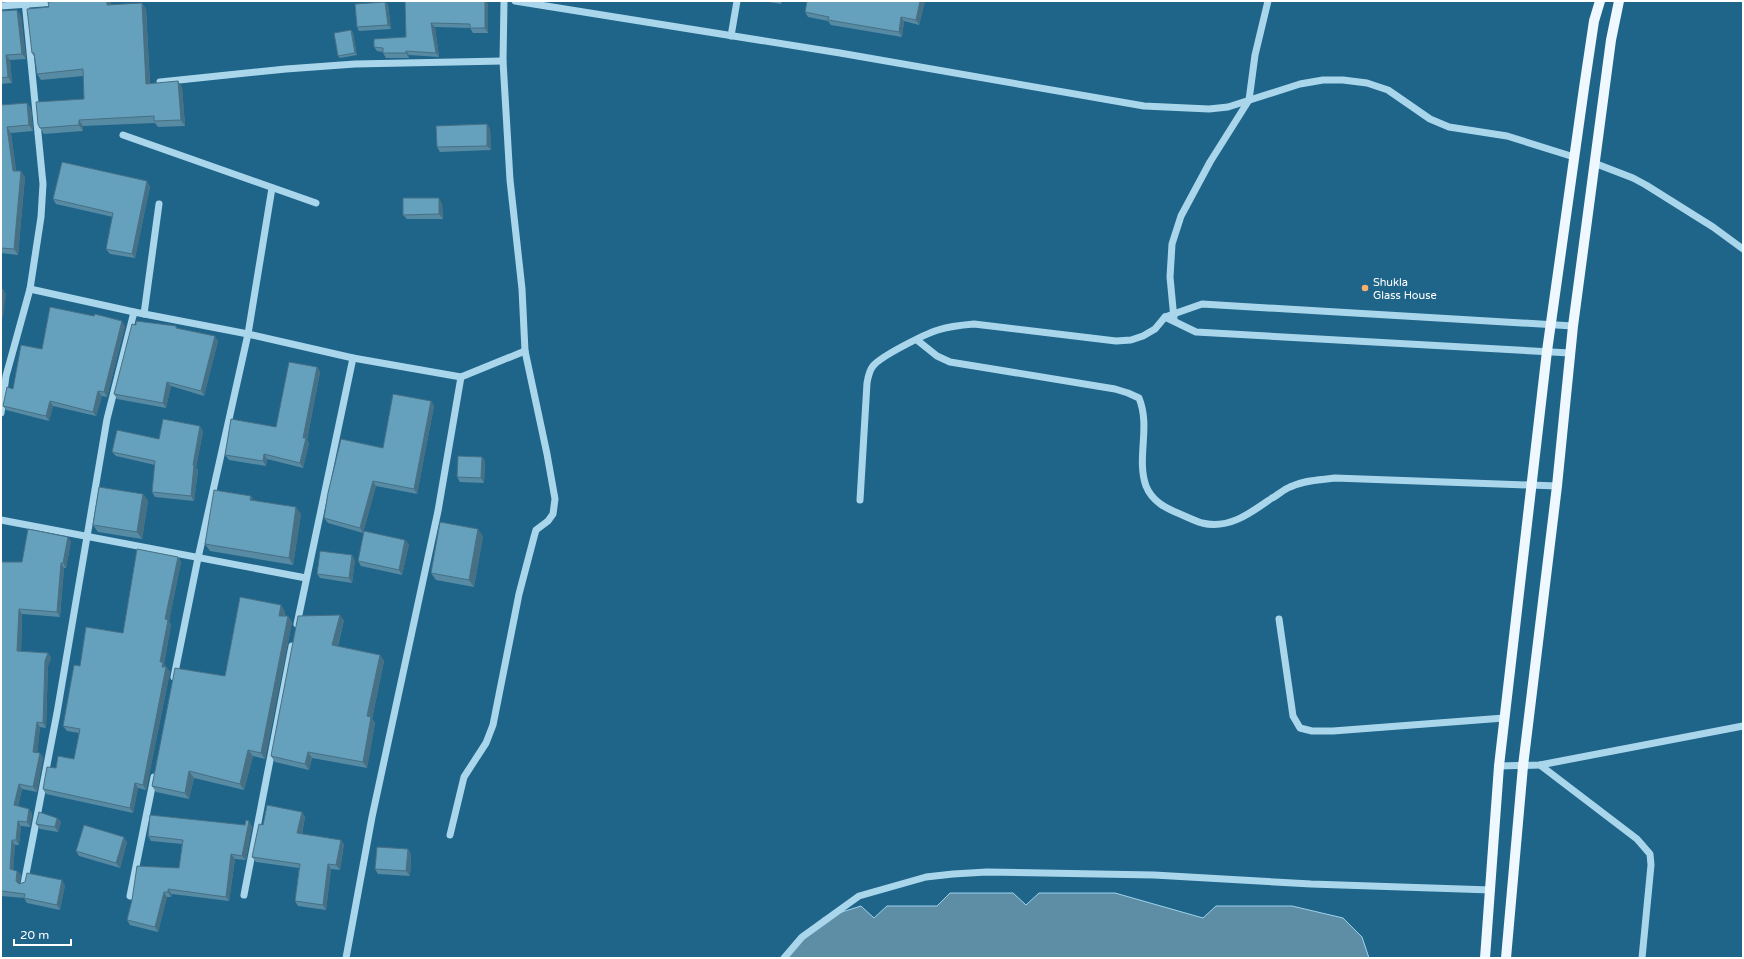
<svg xmlns="http://www.w3.org/2000/svg" width="1744" height="959" viewBox="0 0 1744 959" font-family="'Varela Round',sans-serif">
	<rect width="100%" height="100%" fill="#1f6489"/>
	<polygon fill="#5e8ea6" stroke="#9ed3ec" points="950,893 1013,893 1026,905 1039,893 1115,893 1203,918 1216,906 1292,906 1343,918 1362,937 1369,958 783,958 823,918 861,906 874,918 887,906 937,906"/>
	<g fill="none" stroke-linecap="round" stroke-linejoin="round">
		<g stroke="#aad6eb" stroke-width="7">
			<polyline points="25,1 43,184 41,217 30,289 134,312 248,334 353,358 461,377 525,351"/>
			<polyline points="515,1 840,53 1144,106 1209,109 1228,107 1300,84 1323,80 1343,80 1367,83 1388,90 1430,119 1449,127 1507,136 1574,157"/>
			<polyline points="1,6 57,2"/>
			<polyline points="731,36 737,1"/>
			<polyline points="160,82 286,69 355,64 503,61"/>
			<polyline points="123,135 316,203"/>
			<polyline points="1594,163 1633,178 1646,185 1713,227 1743,249"/>
			<polyline points="144,314 159,204"/>
			<polyline points="1165,317 1196,332 1570,353"/>
			<polyline points="1174,319 1170,277 1172,244 1181,216 1210,162 1249,100 1255,55 1268,1"/>
			<path d="M 917,340 L 937,356 L 950,362 L 1115,389 L 1128,393 L 1139,398 C 1151,427 1136,458 1146,486 C 1152,501 1165,508 1180,514 C 1187,517 1195,521 1202,523 C 1229,530 1252,512 1272,498 C 1278,495 1284,489 1290,487 C 1304,480 1320,480 1335,478 L 1557,486"/>
			<polyline points="1,413 6,376 30,289"/>
			<path d="M 860,500 L 867,383 C 868,377 869,371 873,366 C 881,356 925,334 938,330 C 950,326 962,325 974,324 L 1116,341 L 1131,340 L 1143,336 L 1155,329 L 1165,317 L 1202,304 L 1573,326"/>
			<polyline points="1,520 306,578"/>
			<polyline points="1279,619 1293,716 1300,728 1312,731 1333,731 1504,718"/>
			<polyline points="297,624 353,358"/>
			<polyline points="174,677 198,558 248,334 272,188"/>
			<polyline points="1540,765 1637,839 1650,854 1651,865 1642,958"/>
			<polyline points="1499,766 1540,765 1743,726"/>
			<polyline points="450,835 464,777 486,743 493,725 519,594 534,537 536,530 548,521 553,514 555,499 547,454 525,351 522,289 510,180 503,61 504,1"/>
			<polyline points="24,884 57,713 107,419 134,312"/>
			<polyline points="244,895 292,646"/>
			<polyline points="130,896 154,777"/>
			<polyline points="346,958 372,817 438,511 461,377"/>
			<polyline points="784,958 802,937 859,896 926,877 953,874 987,872 1154,875 1311,884 1491,890"/>
		</g>
		<g stroke="#eff8fe" stroke-width="10">
			<polyline points="1485,958 1499,766 1547,351 1584,88 1594,21 1600,1"/>
			<polyline points="1506,958 1523,766 1557,486 1573,326 1611,40 1619,1"/>
		</g>
	</g>
	<g fill="#578aa3">
		<polygon points="59,1 111,1 111,5 142,3 146,9 150,83 182,87 185,126 158,127 155,123 83,126 83,131 44,134 40,128 84,99 83,76 41,80 37,74 35,58 32,53 49,7"/>
		<polygon points="405,1 486,1 488,4 488,33 473,33 470,28 435,27 439,57 409,55 409,58 386,58 383,53 383,52 377,51 374,47 406,37"/>
		<polygon points="763,1 782,1 781,4"/>
		<polygon points="925,1 919,25 904,21 902,37 831,25 828,21 808,17 805,12"/>
		<polygon points="385,2 388,5 391,29 359,31 357,27"/>
		<polygon points="17,10 21,16 26,59 10,60 12,83 1,84 1,11"/>
		<polygon points="351,30 353,33 357,55 340,58 338,56"/>
		<polygon points="27,103 31,109 33,131 11,133 16,171 25,177 18,255 1,253 1,105"/>
		<polygon points="487,124 490,129 491,150 440,152 437,147"/>
		<polygon points="150,186 135,258 110,254 106,249 113,217 56,204 53,199"/>
		<polygon points="442,203 443,219 407,219 403,215"/>
		<polygon points="136,325 176,326 177,329 218,341 204,396 171,386 166,408 117,399 114,394"/>
		<polygon points="125,326 107,397 102,396 96,416 53,406 49,421 6,410 3,406 13,389 42,349"/>
		<polygon points="317,367 320,372 307,440 309,443 303,468 267,459 266,466 229,460 225,455 276,427"/>
		<polygon points="431,401 434,406 417,494 376,486 363,533 328,523 324,518 383,448"/>
		<polygon points="203,431 196,468 198,470 194,501 155,497 152,492 155,465 116,456 112,452 159,439"/>
		<polygon points="482,457 485,461 484,483 460,482 457,477"/>
		<polygon points="143,494 148,501 142,539 98,532 93,525"/>
		<polygon points="254,500 301,514 293,565 210,551 205,544"/>
		<polygon points="483,536 474,587 436,580 431,573"/>
		<polygon points="71,541 66,568 64,568 60,617 22,614 21,651 48,653 51,658 48,666 46,728 40,727 37,752 43,757 37,792 22,789 18,806 29,809 32,814 30,827 21,826 19,845 15,845 13,870 17,871 21,875 19,884 65,885 60,910 27,903 24,898 1,896 1,562 22,562"/>
		<polygon points="409,544 402,575 361,566 358,561"/>
		<polygon points="178,557 181,562 169,621 171,625 164,664 170,672 146,790 138,788 133,813 46,794 43,789 56,768 74,759 79,733 67,731 63,726 80,666 123,633"/>
		<polygon points="355,560 352,583 320,578 317,574"/>
		<polygon points="281,605 285,612 285,616 288,616 292,622 265,759 253,756 244,790 194,778 189,799 156,792 152,786 225,676"/>
		<polygon points="344,620 338,646 380,655 384,661 372,719 375,723 367,768 312,758 309,770 275,762 271,756"/>
		<polygon points="302,812 305,817 302,834 344,844 340,870 331,869 326,910 298,906 295,901 299,868 256,862 252,857 263,825"/>
		<polygon points="57,818 61,822 58,832 40,829 36,824"/>
		<polygon points="252,826 246,860 235,859 229,901 172,894 171,897 167,897 158,932 130,925 127,920 179,868 182,844 151,841 148,836"/>
		<polygon points="127,842 120,868 79,856 76,851"/>
		<polygon points="408,849 411,854 410,876 378,874 375,869"/>
	</g>
	<g fill="#477084">
		<polygon points="107,1 111,1 112,11 107,5"/>
		<polygon points="485,1 486,1 488,4 488,33 485,28"/>
		<polygon points="920,1 925,1 919,25 916,20"/>
		<polygon points="385,2 388,5 391,29 388,25"/>
		<polygon points="142,3 146,9 150,90 146,84"/>
		<polygon points="17,10 21,16 26,59 22,54"/>
		<polygon points="901,17 904,21 902,37 899,32"/>
		<polygon points="431,23 435,27 439,57 436,53"/>
		<polygon points="351,30 353,33 357,55 355,53"/>
		<polygon points="406,51 409,55 409,58 406,53"/>
		<polygon points="6,55 10,60 12,83 8,77"/>
		<polygon points="178,81 182,87 185,126 181,120"/>
		<polygon points="27,103 31,109 33,131 29,125"/>
		<polygon points="79,120 83,126 83,131 79,125"/>
		<polygon points="487,124 490,129 491,150 487,146"/>
		<polygon points="7,127 11,133 17,176 13,171"/>
		<polygon points="21,171 25,177 18,255 14,249"/>
		<polygon points="147,181 150,186 135,258 132,254"/>
		<polygon points="439,198 442,203 443,219 439,214"/>
		<polygon points="3,289 6,294 3,318 1,314 1,306"/>
		<polygon points="122,321 125,326 107,397 104,392"/>
		<polygon points="215,336 218,341 204,396 201,391"/>
		<polygon points="317,367 320,372 307,440 309,443 303,468 300,463 303,438"/>
		<polygon points="167,382 171,386 166,408 163,403"/>
		<polygon points="98,391 102,396 96,416 93,412"/>
		<polygon points="50,401 53,406 49,421 46,416"/>
		<polygon points="431,401 434,406 417,494 414,489"/>
		<polygon points="200,426 203,431 196,468 198,470 194,501 191,496 193,465"/>
		<polygon points="264,454 267,459 266,466 263,461"/>
		<polygon points="482,457 485,461 484,483 481,478"/>
		<polygon points="373,481 376,486 363,533 360,528"/>
		<polygon points="143,494 148,501 142,539 137,532"/>
		<polygon points="251,496 256,503 250,500"/>
		<polygon points="296,507 301,514 293,565 289,558"/>
		<polygon points="478,529 483,536 474,587 469,580"/>
		<polygon points="68,537 71,541 66,568 63,563"/>
		<polygon points="405,540 409,544 402,575 399,570"/>
		<polygon points="352,555 355,560 352,583 349,578"/>
		<polygon points="178,557 181,562 169,621 171,625 164,664 170,672 146,790 143,785 162,667 160,662 165,619"/>
		<polygon points="61,563 64,568 60,617 57,612"/>
		<polygon points="281,605 285,612 283,623 279,616"/>
		<polygon points="19,609 22,614 21,656 17,651"/>
		<polygon points="340,615 344,620 336,651 332,645"/>
		<polygon points="288,616 292,622 265,759 261,753"/>
		<polygon points="48,653 51,658 48,666 46,728 43,723 45,661"/>
		<polygon points="380,655 384,661 372,719 375,723 367,768 363,762 367,716"/>
		<polygon points="37,722 40,727 37,756 33,752"/>
		<polygon points="248,750 253,756 244,790 240,784"/>
		<polygon points="308,752 312,758 309,770 305,764"/>
		<polygon points="40,753 43,757 37,792 33,787"/>
		<polygon points="189,771 194,778 189,799 185,793"/>
		<polygon points="135,783 138,788 133,813 130,808"/>
		<polygon points="19,784 22,789 17,809 14,805"/>
		<polygon points="29,809 32,814 30,827 27,822"/>
		<polygon points="302,812 305,817 301,838 297,833"/>
		<polygon points="57,818 61,822 58,832 55,827"/>
		<polygon points="18,821 21,826 19,845 16,840"/>
		<polygon points="249,821 252,826 246,860 242,856"/>
		<polygon points="124,837 127,842 120,868 116,863"/>
		<polygon points="12,840 15,845 13,874 10,869"/>
		<polygon points="341,840 344,844 340,870 336,865"/>
		<polygon points="408,849 411,854 410,876 406,871"/>
		<polygon points="231,854 235,859 229,901 226,897"/>
		<polygon points="328,864 331,869 326,910 323,905"/>
		<polygon points="17,871 21,875 19,885 16,881"/>
		<polygon points="62,880 65,885 60,910 57,905"/>
		<polygon points="168,889 172,894 171,897 168,892"/>
		<polygon points="164,892 167,897 158,932 155,927"/>
	</g>
	<g fill="#65a0bd" stroke="#477084">
		<polygon points="59,1 107,1 107,5 142,3 146,84 178,81 181,120 154,121 154,116 79,120 79,125 40,128 38,124 36,102 84,99 83,69 37,74 34,53 32,53 27,9 49,7 48,2"/>
		<polygon points="405,1 485,1 485,28 470,28 470,24 431,23 436,53 406,51 406,53 383,53 383,48 374,47 374,39 406,37"/>
		<polygon points="807,1 920,1 916,20 901,17 899,32 828,20 829,17 805,12"/>
		<polygon points="385,2 388,25 357,27 355,4"/>
		<polygon points="17,10 22,54 6,55 8,77 1,78 1,11"/>
		<polygon points="351,30 355,53 338,56 334,33"/>
		<polygon points="27,103 29,125 7,127 13,171 21,171 14,249 1,248 1,105"/>
		<polygon points="487,124 487,146 437,147 436,126"/>
		<polygon points="62,162 147,181 132,254 106,249 113,213 53,199"/>
		<polygon points="403,198 439,198 439,214 403,215"/>
		<polygon points="1,289 3,289 1,306"/>
		<polygon points="50,307 94,316 95,314 122,321 104,392 98,391 93,412 50,401 46,416 3,406 7,387 13,389 21,345 42,349"/>
		<polygon points="136,321 176,326 176,328 215,336 201,391 167,382 163,403 114,394 132,324 136,325"/>
		<polygon points="289,362 317,367 303,438 306,438 300,463 264,454 263,461 225,455 231,419 276,427"/>
		<polygon points="393,394 431,401 414,489 373,481 360,528 324,518 328,493 341,439 383,448"/>
		<polygon points="163,419 200,426 193,465 194,465 191,496 152,492 155,461 112,452 117,430 159,439"/>
		<polygon points="458,456 482,457 481,478 457,477"/>
		<polygon points="99,487 143,494 137,532 93,525"/>
		<polygon points="214,490 251,496 250,500 296,507 289,558 205,544"/>
		<polygon points="440,522 478,529 469,580 431,573"/>
		<polygon points="28,529 68,537 63,563 61,563 57,612 19,609 17,651 48,653 45,661 43,723 37,722 33,752 40,753 33,787 19,784 14,805 29,809 27,822 18,821 16,840 12,840 10,869 17,871 16,881 19,884 25,882 27,873 62,880 57,905 24,898 25,894 1,891 1,562 22,562"/>
		<polygon points="364,531 405,540 399,570 358,561"/>
		<polygon points="137,549 178,557 165,619 168,620 160,662 163,662 162,667 166,667 143,785 135,783 130,808 43,789 47,767 56,768 58,756 74,759 80,729 63,726 74,665 80,666 86,627 123,633"/>
		<polygon points="320,551 352,555 349,578 317,574"/>
		<polygon points="240,597 281,605 279,616 288,616 261,753 248,750 240,784 189,771 185,793 152,786 175,668 225,676"/>
		<polygon points="340,615 332,645 380,655 367,716 371,717 363,762 308,752 305,764 271,756 298,616"/>
		<polygon points="267,805 302,812 297,833 341,840 336,865 328,864 323,905 295,901 300,864 252,857 259,824 263,825"/>
		<polygon points="39,812 57,818 55,827 36,824"/>
		<polygon points="150,815 245,825 246,820 249,821 242,856 231,854 226,897 168,889 168,892 164,892 155,927 127,920 132,900 137,866 179,868 183,840 148,836"/>
		<polygon points="84,825 124,837 116,863 76,851"/>
		<polygon points="377,847 408,849 406,871 375,869"/>
	</g>
	<circle fill="#f9b16a" stroke="#1f6489" stroke-width="1.5" cx="1365" cy="288" r="4"/>
	<g text-anchor="middle" dominant-baseline="central" stroke-width="4" stroke-linejoin="round" paint-order="stroke">
		<g font-size="11" fill="#fff" stroke="#1f6489" text-anchor="start">
			<text x="1373" y="282">Shukla<tspan x="1373" dy="13">Glass House</tspan></text>
		</g>
	</g>
	<rect width="1744" height="959" fill="none" stroke="#ffffff" stroke-width="4"/>
	<path d="M14 939v6h57v-6" fill="none" stroke="#ffffff" stroke-width="2"/>
	<text x="20" y="939" font-size="12" fill="#ffffff" stroke="#1f6489" stroke-width="3" paint-order="stroke">20 m</text>
</svg>
